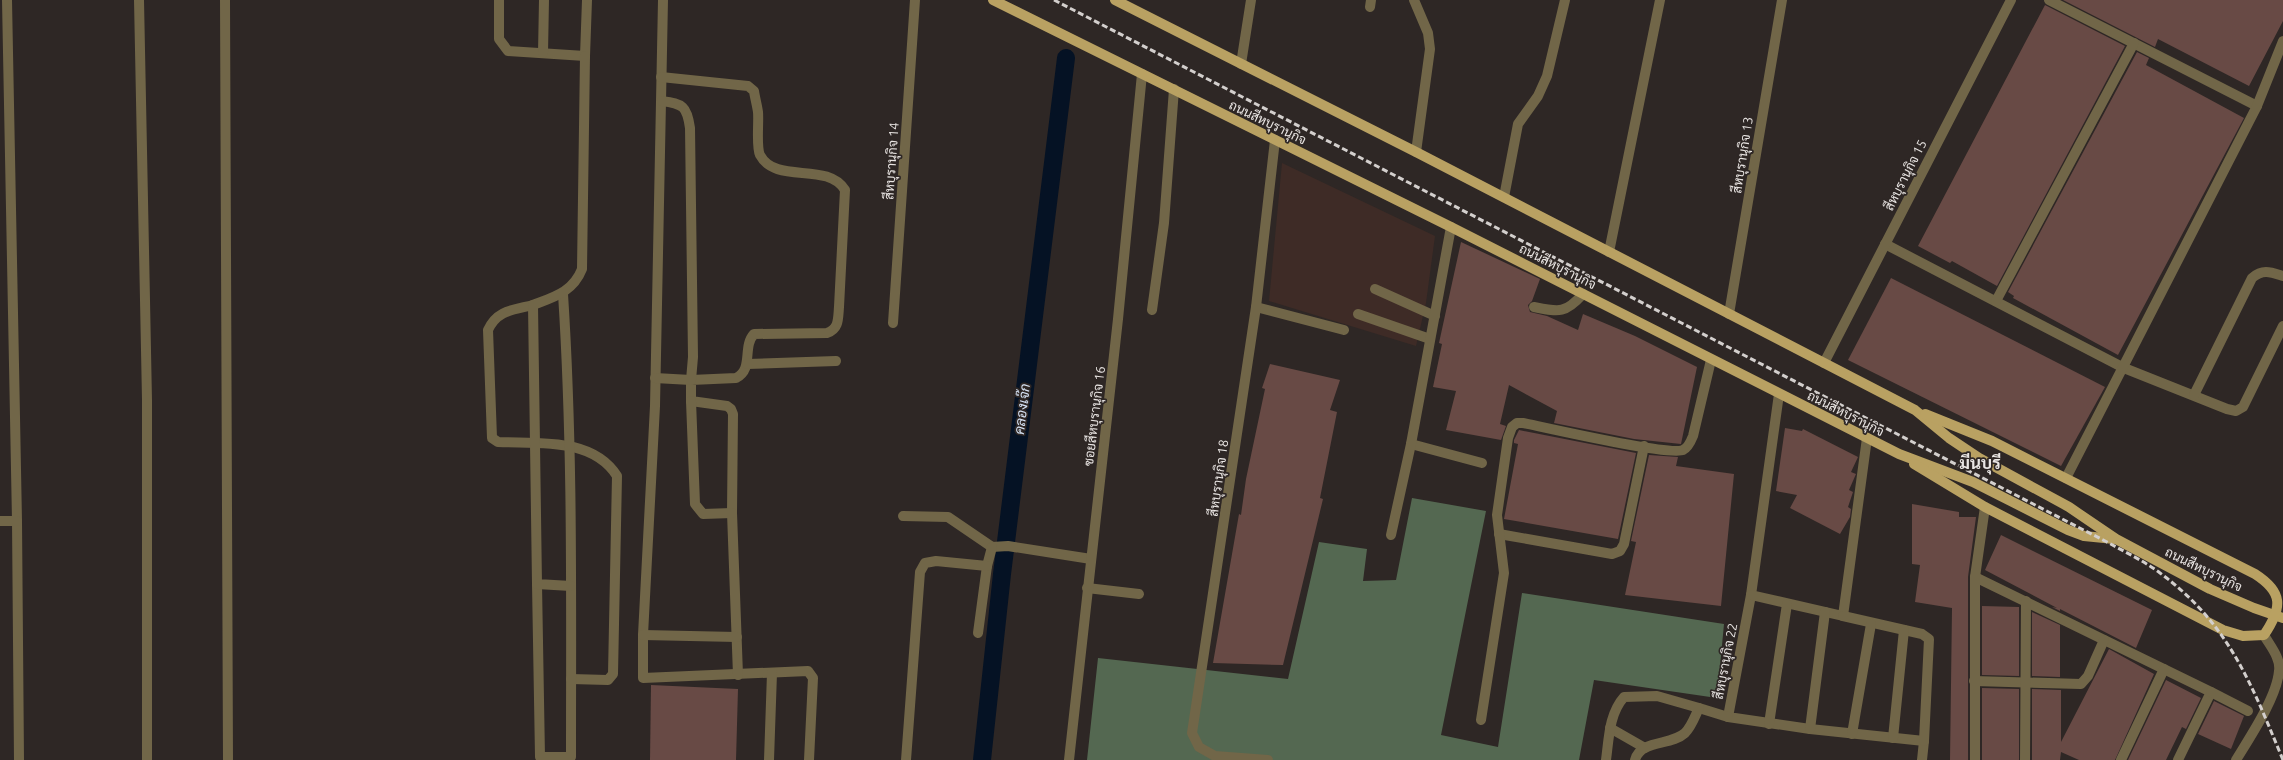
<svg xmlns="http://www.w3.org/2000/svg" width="2283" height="760" viewBox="0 0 2283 760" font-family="Ubuntu,Sarabun,sans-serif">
	<rect width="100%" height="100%" fill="#2e2725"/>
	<polygon fill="#3e2b26" points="1282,163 1435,236 1426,303 1416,346 1269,301"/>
	<polygon fill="#546851" points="1412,498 1486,511 1441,735 1498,747 1522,593 1724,624 1717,698 1594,680 1579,760 1087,760 1098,658 1288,679 1319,542 1367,549 1363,581 1396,580"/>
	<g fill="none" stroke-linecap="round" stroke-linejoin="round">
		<polyline stroke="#051224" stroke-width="18" points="982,760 1002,574 1066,58"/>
	</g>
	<g fill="#684a45">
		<polygon points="2063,0 2283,0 2283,21 2249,86 2158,39 2155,47"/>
		<polygon points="2045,5 2125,46 1997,286 1952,261 1950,263 1918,246"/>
		<polygon points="2137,52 2149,58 2146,65 2244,118 2118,355 2013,298 2014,296 2008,292"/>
		<polygon points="1461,242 1540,279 1532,301 1528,305 1530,312 1547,316 1578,330 1583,314 1635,336 1697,367 1681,444 1634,439 1554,423 1557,411 1509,385 1500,424 1506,426 1501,440 1446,430 1456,391 1433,387 1442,344 1439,343"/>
		<polygon points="1891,278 2105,387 2061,466 1848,360"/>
		<polygon points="1270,364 1340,380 1330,410 1337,412 1320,498 1323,499 1283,665 1213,663 1239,514 1241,515 1246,479 1265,389 1262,388"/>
		<polygon points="1785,428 1802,431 1803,429 1858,457 1851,472 1856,474 1849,490 1853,492 1848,507 1851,509 1850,517 1840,534 1790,508 1797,495 1776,491"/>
		<polygon points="1519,430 1636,453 1618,539 1504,519 1518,444 1514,443 1514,440"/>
		<polygon points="1649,455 1678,457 1676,466 1734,474 1721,606 1625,595 1636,542 1631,541"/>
		<polygon points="1912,504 1959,512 1959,517 1976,517 1968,577 1968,760 1950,760 1952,608 1915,602 1920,565 1912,564"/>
		<polygon points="2001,535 2152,610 2136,648 2060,609 2060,611 2052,607 2057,608 1985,570"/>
		<polygon points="1982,606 2019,607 2019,676 1982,675"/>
		<polygon points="2032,612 2060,625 2060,677 2032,676"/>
		<polygon points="2109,649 2154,674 2115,760 2079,760 2061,752 2060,760 2032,760 2032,689 2061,690 2061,742"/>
		<polygon points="2166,680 2201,698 2186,729 2182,727 2166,760 2128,760"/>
		<polygon points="651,685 738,689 736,760 650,760"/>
		<polygon points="1982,688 2019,689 2019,760 1982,760"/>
		<polygon points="2214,701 2244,716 2231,749 2198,734"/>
	</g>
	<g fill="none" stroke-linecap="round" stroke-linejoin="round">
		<g stroke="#716648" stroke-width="10">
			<polyline points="7,0 17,521 19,760"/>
			<polyline points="139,0 147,400 147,760"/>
			<polyline points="225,0 228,760"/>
			<polyline points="499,0 499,39 508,51 585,56 587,0"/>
			<polyline points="663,0 655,406 643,635 643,678 808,671 813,678 809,760"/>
			<polyline points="1414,0 1428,33 1430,49 1416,152"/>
			<polyline points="2049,0 2257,106"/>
			<polyline points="1370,7 1371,0"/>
			<polyline points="543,53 544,0"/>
			<polyline points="1241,64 1251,0"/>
			<path d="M 661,77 L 748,86 L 754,91 C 755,98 757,105 758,112 C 759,123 756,147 760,155 C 776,185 827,161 845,190 L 839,307 C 838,319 839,329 827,333 L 754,334 C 742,347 754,369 736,378 L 691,380 L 691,401 L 727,406 L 731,409 L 733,414 L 732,513 L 738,675"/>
			<polyline points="1504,197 1518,124 1538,96 1547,76 1565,0"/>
			<polyline points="1885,244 2124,368 2227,409 2236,411 2243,407 2283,326"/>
			<polyline points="1609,252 1660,0"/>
			<polyline points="1375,289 1435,316"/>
			<polyline points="1996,301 2134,43"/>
			<path d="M 533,305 C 513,310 497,310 488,330 L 492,438 L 498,442 C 538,444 592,437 617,476 L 613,674 L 608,680 L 571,679"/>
			<polyline points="1256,307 1344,330"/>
			<path d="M 1534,307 C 1559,312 1565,314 1583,294"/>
			<polyline points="1152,310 1164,223 1174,89"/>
			<polyline points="1358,314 1430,339"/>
			<polyline points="1729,314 1782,0"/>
			<polyline points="893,323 915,0"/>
			<polyline points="1824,363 2011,0"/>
			<polyline points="747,364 836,361"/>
			<path d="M 655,378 L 691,380 L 693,357 L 690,128 C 687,106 683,104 662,101"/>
			<polyline points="1779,394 1751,595 1728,717 1810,729 1924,741 1922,760"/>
			<path d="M 2194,395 L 2252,278 C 2263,269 2270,272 2283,276"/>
			<polyline points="691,401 695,504 703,514 732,513"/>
			<polyline points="1411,444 1482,463"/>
			<polyline points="2066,478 2257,106 2283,41"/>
			<polyline points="903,516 948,517 992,547 1008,546 1091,559"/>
			<polyline points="0,521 17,521"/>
			<polyline points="1499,534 1612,554 1620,551 1624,544 1644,446"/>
			<polyline points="1391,535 1411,444 1451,227"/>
			<polyline points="1975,577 2211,692 2178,760"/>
			<path d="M 537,584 L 540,757 L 571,757 C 571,603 573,448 563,294"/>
			<path d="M 571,586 L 537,584 L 533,305 C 554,297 573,292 582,269 L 585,56"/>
			<polyline points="1087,588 1139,594"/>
			<polyline points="1751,595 1843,616 1867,438"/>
			<polyline points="1843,616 1922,634 1929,639 1924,741"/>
			<polyline points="978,633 987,566 992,547"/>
			<polyline points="643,635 737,637"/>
			<polyline points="1974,681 2081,684 2088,676 2104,640"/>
			<polyline points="2211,692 2248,711"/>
			<polyline points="1699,708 1728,717"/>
			<path d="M 1481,720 L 1504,573 L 1497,515 L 1508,438 L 1512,427 L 1517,423 L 1523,423 C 1547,428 1669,456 1683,450 C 1688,448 1691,441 1693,436 L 1711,360"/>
			<polyline points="1769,724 1787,604"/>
			<polyline points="1610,728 1645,748"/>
			<polyline points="1810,729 1825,612"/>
			<polyline points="1852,734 1871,624"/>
			<polyline points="1893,738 1904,630"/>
			<polyline points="769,760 772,673"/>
			<polyline points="906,760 920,572 925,563 936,561 987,566"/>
			<polyline points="1069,760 1118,319 1142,74"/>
			<polyline points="1268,760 1215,756 1199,747 1192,733 1256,307 1275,140"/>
			<path d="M 1606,760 C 1609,738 1609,714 1624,697 L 1657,696 L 1699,708 C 1695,716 1692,726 1685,733 C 1671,746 1641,739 1635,760"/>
			<polyline points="1975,760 1975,577 1985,507"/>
			<polyline points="2025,760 2026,601"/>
			<polyline points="2121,760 2164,669"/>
			<path d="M 2236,760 C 2250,737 2277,697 2279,671 C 2281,658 2270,646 2264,635"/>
		</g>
		<g stroke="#b9a162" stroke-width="10">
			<polyline points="993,0 1451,227 1899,454 1973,482 2068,530 2084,536 2114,539"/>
			<polyline points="1115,0 1416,152 1915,410 1949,438 1979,458 2069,507 2116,539 2210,589 2254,608 2283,618"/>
			<path d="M 1914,464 L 1985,507 L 2223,630 L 2243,636 L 2264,635 C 2283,607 2283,592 2255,574 L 1992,441 L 1925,414"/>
		</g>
		<path stroke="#d3cfcd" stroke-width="3" stroke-dasharray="6 3" stroke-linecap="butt" d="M 1054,0 L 2107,542 C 2125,552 2144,561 2160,573 C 2229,624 2251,683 2283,760"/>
	</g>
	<g text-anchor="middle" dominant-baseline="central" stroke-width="3.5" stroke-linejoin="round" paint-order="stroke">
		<g font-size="13" fill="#eae6e4" stroke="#2e2725">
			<text transform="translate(1268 122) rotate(26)">ถนนสีหบุรานุกิจ</text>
			<text transform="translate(1742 155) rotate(-81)">สีหบุรานุกิจ 13</text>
			<text transform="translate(891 161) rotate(-86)">สีหบุรานุกิจ 14</text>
			<text transform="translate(1905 175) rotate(-63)">สีหบุรานุกิจ 15</text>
			<text transform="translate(1558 266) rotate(27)">ถนนสีหบุรานุกิจ</text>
			<text transform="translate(1846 413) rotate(27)">ถนนสีหบุรานุกิจ</text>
			<text transform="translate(1094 416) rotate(-83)">ซอยสีหบุรานุกิจ 16</text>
			<text transform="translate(1218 478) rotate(-82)">สีหบุรานุกิจ 18</text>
			<text transform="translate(2204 569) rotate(26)">ถนนสีหบุรานุกิจ</text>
			<text transform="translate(1725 661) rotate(-79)">สีหบุรานุกิจ 22</text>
		</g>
		<g font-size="14" font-style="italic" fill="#d6e3f6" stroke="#2e2725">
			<text transform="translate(1022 409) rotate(-83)">คลองเจ๊ก</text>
		</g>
		<g font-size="17" font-weight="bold" fill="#eae6e4" stroke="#2e2725">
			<text x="1980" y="462">มีนบุรี</text>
		</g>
	</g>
</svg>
